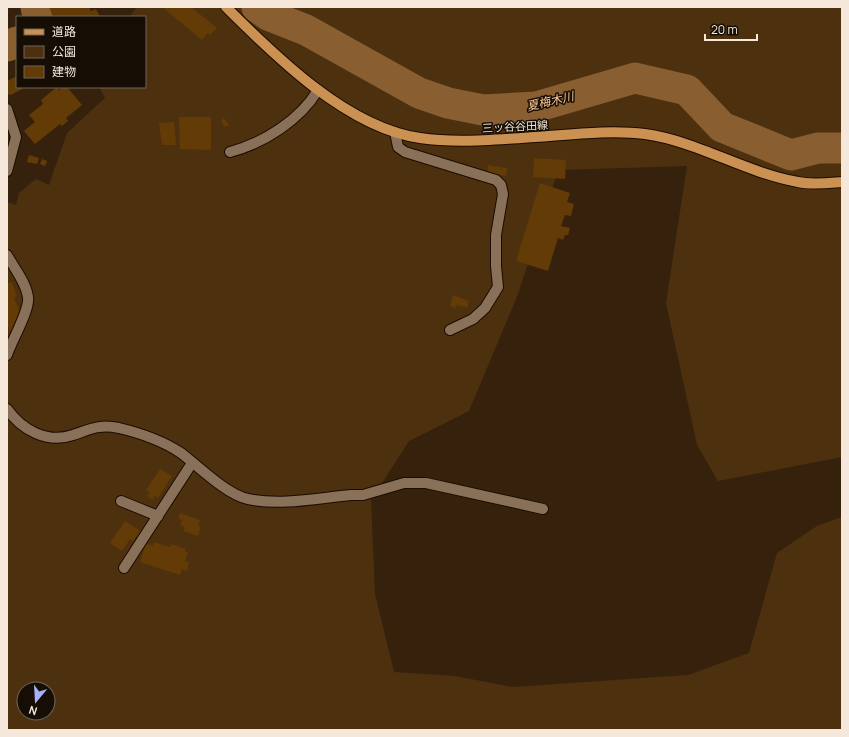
<svg xmlns="http://www.w3.org/2000/svg" width="849" height="737" viewBox="0 0 849 737" font-family="Manrope,'Noto Sans JP',sans-serif">
	<rect width="100%" height="100%" fill="#36220c"/>
	<path fill="#4d310f" fill-rule="evenodd" d="M 137,7 L 842,7 L 842,457 L 718,481 L 697,445 L 666,303 L 687,166 L 558,170 L 518,294 L 469,411 L 409,441 L 371,500 L 375,594 L 394,672 L 455,676 L 513,687 L 688,675 L 749,653 L 777,553 L 817,526 L 842,517 L 842,730 L 7,730 L 7,202 L 16,205 L 19,193 L 36,179 L 49,185 L 67,133 L 105,98 L 99,87 L 145,87 L 145,17 L 129,17 ZM 24,689 L 48,689 L 48,713 L 24,713 Z"/>
	<g fill="none" stroke-linecap="round" stroke-linejoin="round">
		<g stroke="#895f32" stroke-width="31">
			<polyline points="36,7 38,17"/>
			<polyline points="257,7 268,15 306,30 419,93 448,103 483,110 536,107 635,78 687,90 722,127 791,155 818,148 842,148"/>
			<polyline points="7,46 17,42"/>
		</g>
	</g>
	<g fill="#623b06">
		<polygon points="49,7 89,7 91,11 96,9 100,17 53,17"/>
		<polygon points="162,7 191,7 217,28 210,35 208,33 202,40"/>
		<polygon points="17,76 17,87 26,87 11,95 7,94 7,81"/>
		<polygon points="57,87 59,90 63,87 67,87 82,105 66,118 68,121 62,126 60,124 35,144 24,131 35,122 29,115 43,104 41,100"/>
		<polygon points="179,117 211,117 211,150 180,149"/>
		<polygon points="224,118 229,125 225,127 221,121"/>
		<polygon points="174,122 176,145 162,145 159,123"/>
		<polygon points="29,155 39,158 37,164 27,162"/>
		<polygon points="534,158 566,160 565,179 533,177"/>
		<polygon points="42,159 47,161 45,166 40,164"/>
		<polygon points="488,165 507,168 506,176 487,173"/>
		<polygon points="540,183 570,193 567,202 574,204 571,216 565,215 561,226 570,228 568,235 565,235 563,240 558,238 548,271 516,261"/>
		<polygon points="7,280 8,283 12,282 17,296 14,298 20,312 13,329 10,331 7,322"/>
		<polygon points="453,295 469,301 467,308 457,305 456,308 450,306"/>
		<polygon points="160,469 172,476 158,498 155,496 153,500 147,496 150,492 146,490"/>
		<polygon points="180,513 200,520 198,526 201,527 198,536 183,531 185,527 180,525 182,520 178,519"/>
		<polygon points="125,521 140,531 133,541 130,539 122,551 110,543"/>
		<polygon points="154,542 170,547 171,544 186,549 185,552 188,552 185,561 189,562 187,571 182,569 180,575 140,562 146,543 153,546"/>
	</g>
	<g fill="none" stroke-linecap="round" stroke-linejoin="round">
		<defs>
			<g id="minor">
				<polyline points="7,109 16,137 7,171"/>
				<polyline points="395,132 398,147 405,152 496,180 501,185 503,194 496,235 496,266 498,287 485,308 473,319 450,330"/>
				<path d="M 230,152 C 264,143 300,120 318,90"/>
				<path d="M 7,255 C 14,268 26,282 28,297 C 30,310 12,340 7,355"/>
				<path d="M 7,409 C 22,430 47,444 73,435 C 91,429 99,424 119,428 C 140,433 163,441 181,453 C 198,466 227,495 248,499 C 281,506 318,498 351,495 L 363,495 L 404,483 L 426,483 L 543,509"/>
				<polyline points="121,501 158,516"/>
				<polyline points="124,568 192,463"/>
			</g>
			<path id="major" d="M 226,7 C 276,57 348,128 420,138 C 454,143 487,140 521,138 C 560,136 606,129 645,134 C 697,141 746,173 798,182 C 812,185 828,183 842,182"/>
		</defs>
		<use href="#minor" stroke="#1c0b00" stroke-width="12"/>
		<use href="#major" stroke="#1c0b00" stroke-width="12"/>
		<use href="#minor" stroke="#887059" stroke-width="10"/>
		<use href="#major" stroke="#ca9152" stroke-width="10"/>
	</g>
	<g text-anchor="middle" dominant-baseline="central" stroke-width="3" stroke-linejoin="round" paint-order="stroke">
		<g font-size="11" fill="#f5e8db" stroke="#160e05">
			<text transform="translate(515 126) rotate(-3)">三ッ谷谷田線</text>
		</g>
		<g font-size="12" font-style="italic" fill="#fcc894" stroke="#160e05">
			<text transform="translate(550 101) rotate(-13)">夏梅木川</text>
		</g>
	</g>
	<rect width="849" height="737" fill="none" stroke="#f5e8db" stroke-width="16"/>
	<rect x="16" y="16" width="130" height="72" fill="#160e05" stroke="#6f655b"/>
	<rect x="24" y="29" width="20" height="6" fill="#ca9152" stroke="#6f655b"/>
	<text x="52" y="36" font-size="12" fill="#f5e8db">道路</text>
	<rect x="24" y="46" width="20" height="12" fill="#4d310f" stroke="#6f655b"/>
	<text x="52" y="56" font-size="12" fill="#f5e8db">公園</text>
	<rect x="24" y="66" width="20" height="12" fill="#623b06" stroke="#6f655b"/>
	<text x="52" y="76" font-size="12" fill="#f5e8db">建物</text>
	<g transform="translate(36 701) rotate(198)"><circle r="19" fill="#160e05" stroke="#6f655b"/>
	<path d="M0-3L7 15L0 10L-7 15Z" fill="#a6b1fc"/>
	<text y="-6" font-size="11" font-weight="bold" text-anchor="middle" fill="#f5e8db">N</text>
	</g>
	<path d="M705 34v6h52v-6" fill="none" stroke="#f5e8db" stroke-width="2"/>
	<text x="711" y="34" font-size="12" fill="#f5e8db" stroke="#160e05" stroke-width="3" paint-order="stroke">20 m</text>
</svg>
